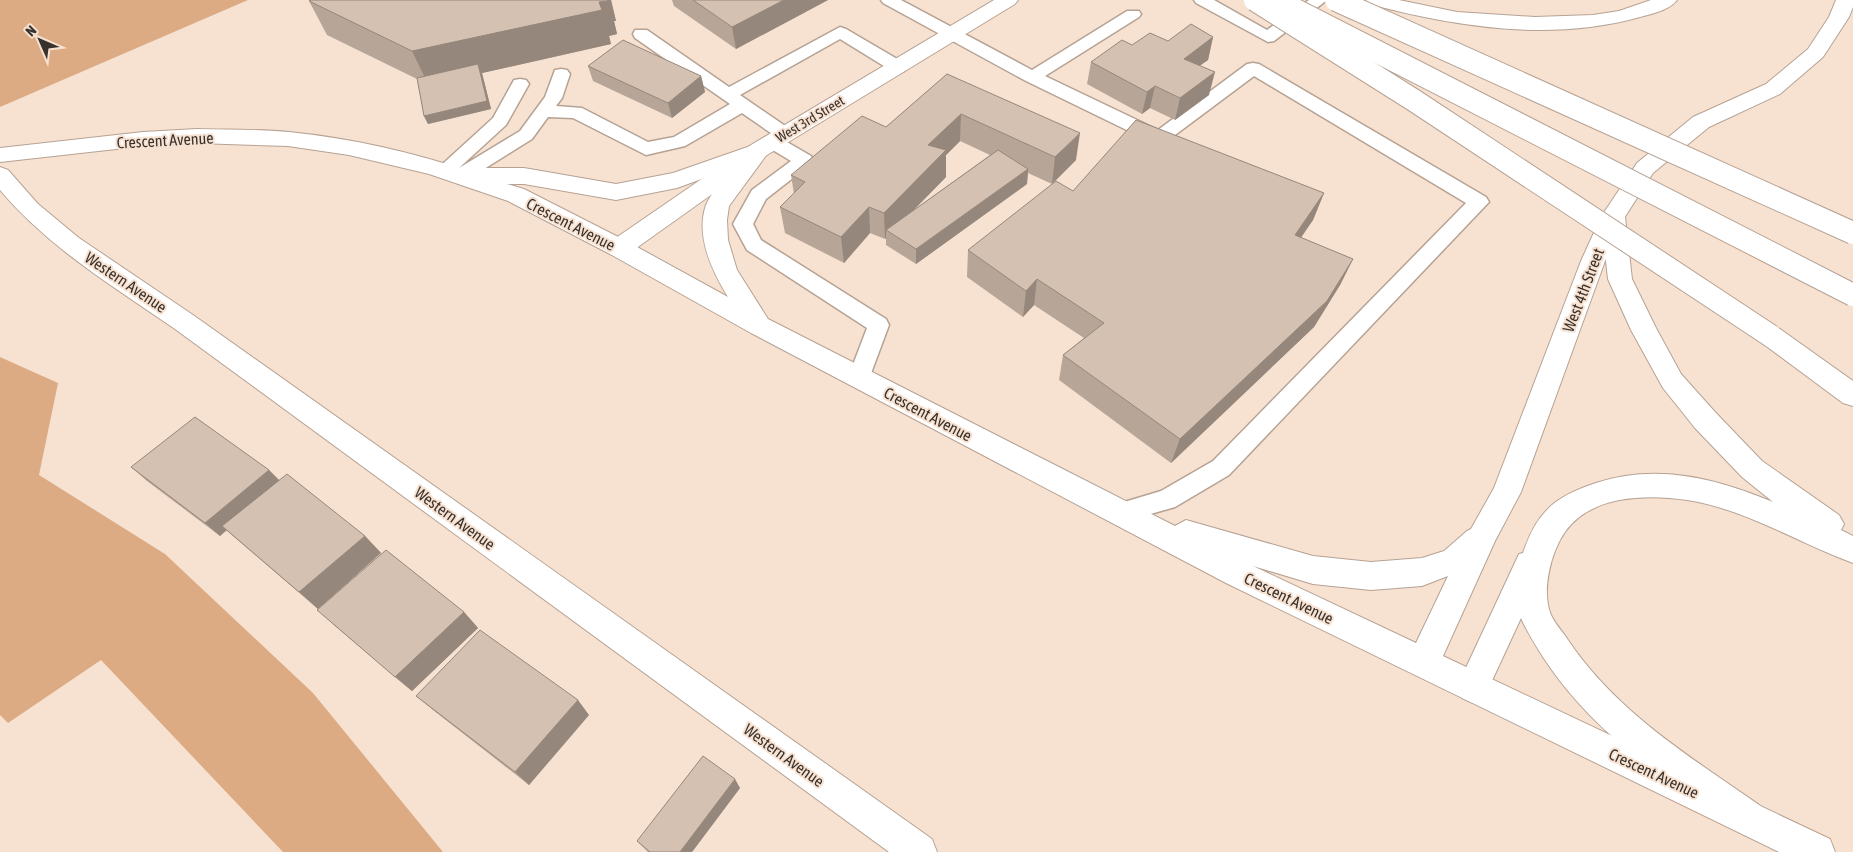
<svg xmlns="http://www.w3.org/2000/svg" width="1853" height="852" viewBox="0 0 1853 852" font-family="'Asap Condensed',sans-serif">
	<rect width="100%" height="100%" fill="#f7e2d2"/>
	<g fill="#dcab83">
		<polygon points="0,0 248,0 0,107"/>
		<polygon points="0,357 58,383 39,475 165,554 313,693 443,852 283,852 101,660 8,723 0,715"/>
	</g>
	<g fill="none" stroke-linecap="round" stroke-linejoin="round">
		<defs>
			<g id="service">
				<polygon points="881,0 901,0 1032,70 1127,11 1139,11 1141,14 1139,17 1045,76 1158,130 1247,64 1253,63 1259,64 1486,197 1489,202 1229,475 1175,507 1119,523 1111,520 1107,513 1111,506 1161,491 1213,461 1466,203 1254,76 1167,141 1161,143 1139,136 1026,81 883,3"/>
				<polygon points="1194,0 1214,0 1267,30 1309,0 1327,0 1274,41 1268,42 1196,3"/>
				<polygon points="840,27 846,29 904,63 907,67 904,71 898,72 892,71 840,39 740,95 791,130 794,134 791,138 785,140 780,138 811,156 813,160 811,164 766,199 753,224 761,240 886,319 889,325 867,384 859,387 851,384 848,378 867,328 747,250 733,224 752,190 791,161 766,146 763,142 766,138 772,136 778,138 742,113 685,146 646,155 573,118 548,117 532,139 468,179 461,181 454,179 453,174 445,176 438,174 436,170 493,118 514,80 520,79 526,80 529,84 506,125 459,168 520,131 545,97 555,70 561,69 567,70 570,74 562,98 556,106 582,108 648,142 674,137 730,104 635,38 633,34 635,30 647,30 729,87"/>
			</g>
			<g id="tertiary">
				<polygon points="994,0 1018,0 1015,4 767,155 628,254 619,257 610,254 607,248 610,242 751,145"/>
				<path d="M 0,167 L 8,170 L 38,204 L 79,238 L 193,315 L 932,839 L 937,852 L 889,852 L 175,329 C 113,286 49,248 0,190 Z"/>
			</g>
			<path id="secondary" d="M 197,129 C 227,130 258,129 289,132 C 351,138 415,153 475,173 L 484,168 L 524,168 L 616,184 L 673,173 L 759,143 L 767,145 L 770,150 L 729,206 L 727,220 L 728,240 L 737,270 L 768,319 L 1175,526 L 1186,520 L 1313,556 L 1371,562 L 1422,558 L 1444,551 L 1467,531 L 1471,529 L 1494,488 L 1581,261 L 1601,217 L 1605,211 L 1613,209 L 1621,211 L 1625,217 L 1605,261 L 1521,492 L 1495,541 L 1443,656 L 1830,839 L 1835,852 L 1779,852 L 1226,583 L 751,333 L 610,254 L 508,201 L 429,174 L 349,155 L 288,146 L 197,143 L 143,146 L 0,162 L 0,148 L 143,132 ZM 734,167 C 725,179 711,192 706,205 C 695,236 712,271 728,297 L 628,242 L 524,189 L 507,184 L 524,184 L 616,200 L 677,188 ZM 1253,566 L 1313,584 L 1371,590 L 1422,586 L 1448,576 L 1416,643 Z"/>
			<polygon id="primary" points="1836,0 1853,0 1853,7 1849,17 1823,57 1780,94 1709,127 1653,173 1621,223 1613,225 1605,223 1601,217 1637,163 1693,117 1766,84 1808,49 1829,17"/>
			<g id="motorway">
				<path d="M 1366,0 L 1399,0 L 1457,12 L 1535,17 L 1593,15 L 1619,11 L 1651,0 L 1677,0 C 1670,10 1651,14 1640,17 C 1551,42 1456,27 1369,4 Z"/>
				<path d="M 1613,209 L 1621,211 L 1625,217 L 1632,279 L 1656,328 L 1681,374 L 1715,412 L 1762,461 L 1839,515 L 1844,524 L 1841,530 L 1853,536 L 1853,563 C 1798,543 1746,509 1687,500 C 1646,494 1591,495 1565,532 C 1551,552 1541,591 1551,615 C 1555,624 1563,632 1568,640 C 1617,713 1692,758 1762,807 L 1767,819 L 1762,831 L 1750,836 L 1738,831 C 1665,779 1593,734 1543,657 C 1535,644 1527,632 1521,618 L 1484,698 L 1473,703 L 1462,698 L 1457,687 L 1519,554 L 1523,553 C 1537,511 1556,496 1596,483 C 1657,463 1715,478 1773,502 L 1742,477 L 1695,428 L 1663,388 L 1631,330 L 1608,279 L 1601,217 L 1605,211 Z"/>
				<polygon points="1771,326 1780,329 1853,381 1853,406 1843,403 1762,343 1758,336 1762,329"/>
			</g>
		</defs>
		<use href="#service" stroke="#b6a293" stroke-width="3"/>
		<use href="#tertiary" stroke="#b6a293" stroke-width="2"/>
		<use href="#secondary" stroke="#b6a293" stroke-width="2"/>
		<use href="#primary" stroke="#b6a293" stroke-width="2"/>
		<use href="#motorway" stroke="#b6a293" stroke-width="2"/>
		<use href="#service" fill="#fff" fill-rule="evenodd"/>
		<use href="#tertiary" fill="#fff" fill-rule="evenodd"/>
		<use href="#secondary" fill="#fff" fill-rule="evenodd"/>
		<use href="#primary" fill="#fff" fill-rule="evenodd"/>
		<use href="#motorway" fill="#fff" fill-rule="evenodd"/>
		<defs>
			<g id="motorway-bridge">
				<polyline points="1255,0 1415,101 1771,336"/>
				<polyline points="1276,0 1853,295"/>
				<polyline points="1336,0 1853,233"/>
			</g>
		</defs>
		<use href="#motorway-bridge" stroke="#b6a293" stroke-width="24" stroke-linecap="butt"/>
		<use href="#motorway-bridge" stroke="#fff" stroke-width="22"/>
	</g>
	<g fill="#b7a698" fill-rule="evenodd">
		<polygon points="311,0 611,0 616,21 614,21 617,34 609,36 611,44 482,73 491,109 428,124 424,116 417,79 327,35 309,1"/>
		<polygon points="672,0 828,0 736,49 674,6"/>
		<polygon points="1213,37 1208,60 1199,66 1209,95 1175,120 1150,108 1142,114 1087,84 1091,62 1132,45 1168,41"/>
		<polygon points="588,66 701,76 705,92 672,118 593,81"/>
		<path d="M 947,74 L 1076,160 L 1052,184 L 1028,173 L 1027,184 L 916,264 L 886,245 L 886,238 L 885,239 L 870,233 L 844,263 L 785,233 L 780,207 L 794,194 L 791,175 L 886,127 ZM 960,141 L 990,155 L 914,210 L 946,177 L 946,155 Z"/>
		<polygon points="1073,191 1324,193 1313,220 1301,238 1353,259 1340,285 1314,327 1171,463 1059,380 1063,355 1084,338 1034,305 1023,317 967,277 968,250"/>
		<polygon points="131,467 269,470 279,480 365,536 381,553 319,608 464,612 478,628 412,691 335,626 318,609 226,530 220,536 147,481"/>
		<polygon points="416,696 589,715 529,785 433,710"/>
		<polygon points="740,788 692,852 648,852 637,841"/>
	</g>
	<g fill="#95877c">
		<polygon points="607,0 611,0 616,21 614,21 617,34 609,36 611,44 482,73 491,109 428,124 424,116 428,84 412,51"/>
		<polygon points="784,0 828,0 736,49 732,27"/>
		<polygon points="1213,37 1208,60 1178,81 1184,59"/>
		<polygon points="1215,72 1209,95 1175,120 1180,98"/>
		<polygon points="701,76 705,92 672,118 668,103"/>
		<polygon points="1155,86 1150,108 1142,114 1147,92"/>
		<polygon points="961,114 960,141 946,155 946,177 891,233 886,230 886,238 885,239 884,213 928,145"/>
		<polygon points="1080,133 1076,160 1052,184 1055,157"/>
		<polygon points="1028,169 1027,184 916,264 916,249"/>
		<polygon points="1324,193 1313,220 1284,261 1295,235"/>
		<polygon points="869,207 870,233 844,263 841,237"/>
		<polygon points="1353,259 1340,285 1314,327 1171,463 1180,439"/>
		<polygon points="1037,279 1034,305 1023,317 1026,291"/>
		<polygon points="269,470 282,483 220,536 205,523"/>
		<polygon points="365,536 381,553 318,609 299,592"/>
		<polygon points="464,612 478,628 412,691 395,677"/>
		<polygon points="578,700 589,715 529,785 515,772"/>
		<polygon points="735,779 740,788 692,852 680,852"/>
	</g>
	<g fill="#d5c1b1" stroke="#95877c">
		<polygon points="311,0 608,0 608,1 599,2 602,10 412,51 309,1"/>
		<polygon points="693,0 784,0 732,27"/>
		<polygon points="1191,24 1213,37 1184,59 1215,72 1180,98 1155,86 1147,92 1091,62 1122,40 1132,45 1150,33 1168,41"/>
		<polygon points="623,40 701,76 668,103 588,66"/>
		<polygon points="478,64 487,101 424,116 417,78"/>
		<polygon points="947,74 1080,133 1055,157 961,114 928,145 946,150 884,213 869,207 841,237 780,207 805,182 791,175 862,116 886,127"/>
		<polygon points="1136,120 1324,193 1295,235 1353,259 1327,301 1180,439 1063,355 1104,323 1037,279 1026,291 968,250 1056,181 1073,191"/>
		<polygon points="998,150 1028,169 916,249 886,230"/>
		<polygon points="195,417 269,470 205,523 131,467"/>
		<polygon points="287,474 365,536 299,592 222,526"/>
		<polygon points="386,550 464,612 395,677 317,610"/>
		<polygon points="480,630 578,700 515,772 416,696"/>
		<polygon points="703,756 735,779 680,852 650,852 637,841"/>
	</g>
	<g text-anchor="middle" dominant-baseline="central" stroke-width="4" stroke-linejoin="round" paint-order="stroke">
		<g font-size="14" fill="#39312b" stroke="#f7e2d2">
			<text transform="translate(810 119) rotate(-31)">West 3rd Street</text>
		</g>
		<g font-size="16" fill="#39312b" stroke="#f7e2d2">
			<text transform="translate(165 140) rotate(-3)">Crescent Avenue</text>
			<text transform="translate(571 224) rotate(27)">Crescent Avenue</text>
			<text transform="translate(126 282) rotate(34)">Western Avenue</text>
			<text transform="translate(1583 290) rotate(-69)">West 4th Street</text>
			<text transform="translate(928 414) rotate(28)">Crescent Avenue</text>
			<text transform="translate(455 518) rotate(36)">Western Avenue</text>
			<text transform="translate(1289 598) rotate(26)">Crescent Avenue</text>
			<text transform="translate(784 755) rotate(36)">Western Avenue</text>
			<text transform="translate(1654 773) rotate(25)">Crescent Avenue</text>
		</g>
	</g>
	<g transform="translate(40 40) rotate(315)" stroke="#f7e2d2" stroke-width="4" paint-order="stroke">
	<path d="M0-4L9 19L0 12L-9 19Z" fill="#39312b"/>
	<text y="-8" font-size="14" font-weight="bold" text-anchor="middle" fill="#39312b">N</text>
	</g>
</svg>
